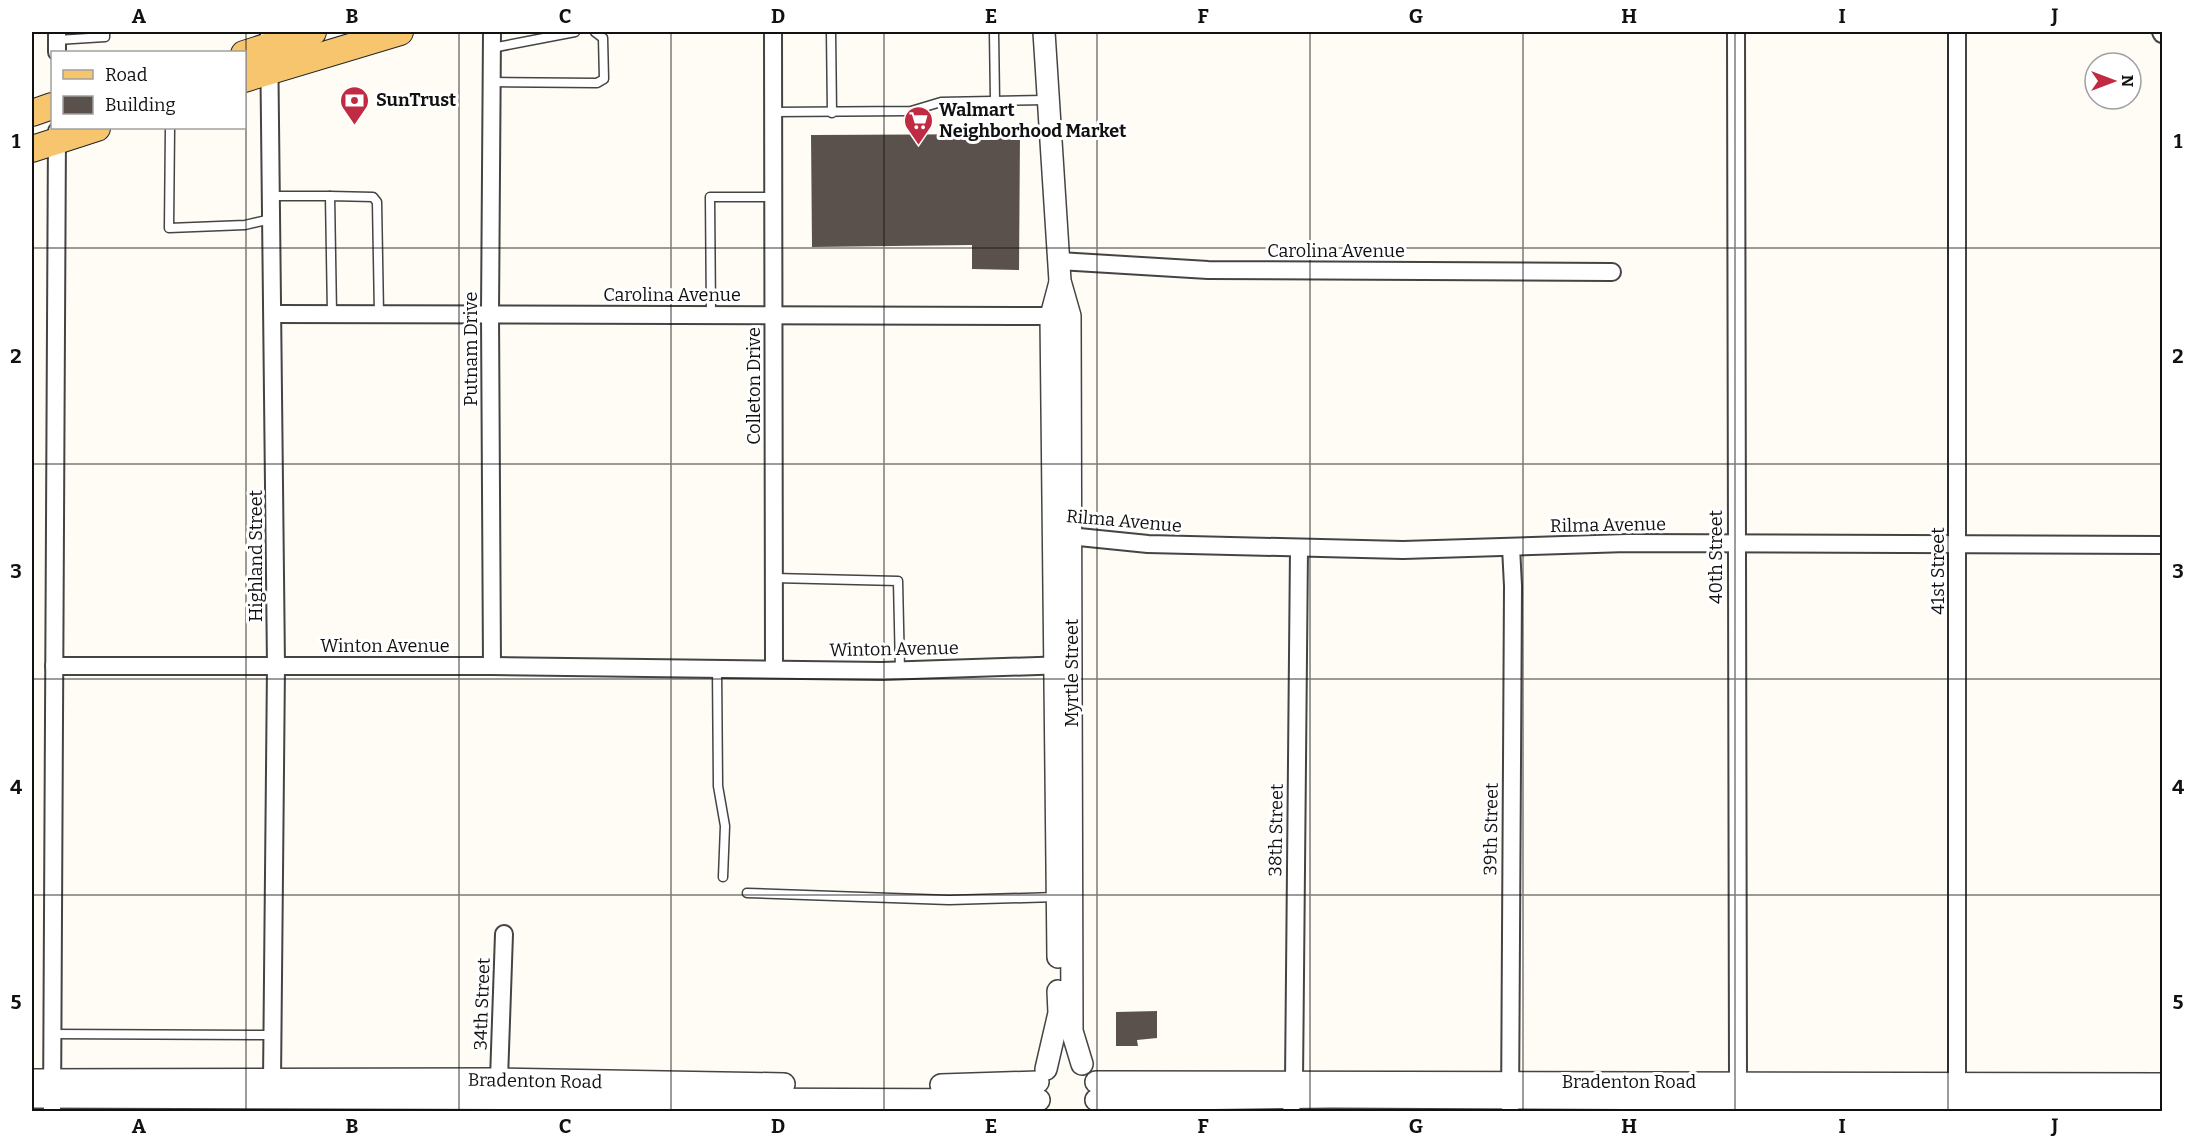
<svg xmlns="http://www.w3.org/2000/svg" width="2194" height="1143" viewBox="0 0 2194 1143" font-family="Bitter,serif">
	<rect width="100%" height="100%" fill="#fffcf5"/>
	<g fill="#5a514d">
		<polygon points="1020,134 1019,270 972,269 972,245 812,247 811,135"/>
		<polygon points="1157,1011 1157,1038 1137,1040 1138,1046 1116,1046 1116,1012"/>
	</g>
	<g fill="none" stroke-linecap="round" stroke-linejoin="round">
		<defs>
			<g id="service">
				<polyline points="831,32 832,113"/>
				<polyline points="994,32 995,101"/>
				<polyline points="57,40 105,37 105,32"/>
				<polyline points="492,48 575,32"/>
				<polyline points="491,82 597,83 604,79 603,38 595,32"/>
				<polyline points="773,112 911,111 941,102 1046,100"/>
				<polyline points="170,128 169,228 245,225 271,219"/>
				<polyline points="272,196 330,196"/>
				<polyline points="332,314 330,196 373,197 377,202 379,314"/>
				<polyline points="711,314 710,197 773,197"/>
				<polyline points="774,578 898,581 900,670"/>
				<polyline points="717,668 718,786 725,826 723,877"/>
				<polyline points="747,893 949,900 1057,897"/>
				<polyline points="52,1034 273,1035"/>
			</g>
			<g id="minor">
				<polyline points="57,32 57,52"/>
				<polyline points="269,32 276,666 272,1081"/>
				<polyline points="773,32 774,668"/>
				<polyline points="1736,32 1738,1082"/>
				<polyline points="2161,32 2162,34"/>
				<polyline points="1059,261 1208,270 1612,272"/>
				<polyline points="273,314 1061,316"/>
				<polyline points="1059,535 1148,544 1403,550 1627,543 2162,545"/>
				<polyline points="54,666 492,666 882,671 1067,665"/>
				<polyline points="492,666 490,314 492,32"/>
				<polyline points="504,934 499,1079 504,1112"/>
				<polyline points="52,1112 57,131"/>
				<polyline points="1291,1112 1294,1081 1299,549"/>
				<polyline points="1510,1112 1513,586 1511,547"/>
				<polyline points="1957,1112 1957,32"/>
			</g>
			<g id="tertiary">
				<polyline points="1044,32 1060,281 1070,316 1072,1031 1082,1064"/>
				<polyline points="1058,957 1051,316 1060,282"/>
				<polyline points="1046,1069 1059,1013 1058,991"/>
				<polyline points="32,1080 499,1079 784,1084"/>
				<polyline points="1096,1082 2162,1084"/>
				<polyline points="941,1085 1038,1082"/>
				<polyline points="32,1097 1039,1100"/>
				<polyline points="1096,1100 1331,1097 2162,1101"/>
			</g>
			<g id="primary">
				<polyline points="244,54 313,32"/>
				<polyline points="244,79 400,32"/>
				<polyline points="32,113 52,106"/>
				<polyline points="32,149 97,128"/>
			</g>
		</defs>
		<use href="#service" stroke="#444" stroke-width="11"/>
		<use href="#minor" stroke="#444" stroke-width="20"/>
		<use href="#tertiary" stroke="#444" stroke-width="24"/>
		<use href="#primary" stroke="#222" stroke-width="28"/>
		<use href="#service" stroke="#fff" stroke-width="8"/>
		<use href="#minor" stroke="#fff" stroke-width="16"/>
		<use href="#tertiary" stroke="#fff" stroke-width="21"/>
		<use href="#primary" stroke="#f6c56e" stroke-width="26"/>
	</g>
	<path fill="none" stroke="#111" stroke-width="1.5" stroke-opacity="0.55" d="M 246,32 L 246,1112M 459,32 L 459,1112M 671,32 L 671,1112M 884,32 L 884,1112M 1097,32 L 1097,1112M 1310,32 L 1310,1112M 1523,32 L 1523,1112M 1735,32 L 1735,1112M 1948,32 L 1948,1112M 32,248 L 2162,248M 32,464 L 2162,464M 32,679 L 2162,679M 32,895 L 2162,895"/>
	<defs>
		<symbol id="bank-pin" viewBox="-11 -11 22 30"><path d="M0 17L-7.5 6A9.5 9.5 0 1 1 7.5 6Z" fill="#c02a43" stroke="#fff"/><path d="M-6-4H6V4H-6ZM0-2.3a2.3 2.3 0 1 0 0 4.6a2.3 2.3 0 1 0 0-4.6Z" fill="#fff"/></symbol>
		<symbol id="supermarket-pin" viewBox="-11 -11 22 30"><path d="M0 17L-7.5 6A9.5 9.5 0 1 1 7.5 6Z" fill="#c02a43" stroke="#fff"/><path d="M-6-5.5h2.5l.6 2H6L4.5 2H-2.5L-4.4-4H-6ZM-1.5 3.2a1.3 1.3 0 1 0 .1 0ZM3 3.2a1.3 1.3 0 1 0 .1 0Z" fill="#fff"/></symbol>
	</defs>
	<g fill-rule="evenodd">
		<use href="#bank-pin" x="338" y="84" width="33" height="45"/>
		<use href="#supermarket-pin" x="902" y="104" width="33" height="45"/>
	</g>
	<g text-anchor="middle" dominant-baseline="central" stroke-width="6" stroke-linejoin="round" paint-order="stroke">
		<g font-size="18" font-weight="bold" fill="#111" stroke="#fff" text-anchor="start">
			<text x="376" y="100">SunTrust</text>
			<text x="939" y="110">Walmart<tspan x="939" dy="21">Neighborhood Market</tspan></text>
		</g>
		<g font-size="18" fill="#111" stroke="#fff">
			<text x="1336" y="251">Carolina Avenue</text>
			<text x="672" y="295">Carolina Avenue</text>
			<text transform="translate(471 349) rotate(-90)">Putnam Drive</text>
			<text transform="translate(754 386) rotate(-90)">Colleton Drive</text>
			<text transform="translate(1124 521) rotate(5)">Rilma Avenue</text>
			<text transform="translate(1608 525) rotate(-1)">Rilma Avenue</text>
			<text transform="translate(256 556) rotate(-90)">Highland Street</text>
			<text transform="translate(1716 557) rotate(-90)">40th Street</text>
			<text transform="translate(1938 571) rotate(-90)">41st Street</text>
			<text x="385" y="646">Winton Avenue</text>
			<text transform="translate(894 649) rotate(-1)">Winton Avenue</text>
			<text transform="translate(1072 673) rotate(-90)">Myrtle Street</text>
			<text transform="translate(1491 829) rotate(-89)">39th Street</text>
			<text transform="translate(1276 830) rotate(-89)">38th Street</text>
			<text transform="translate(482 1004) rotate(-88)">34th Street</text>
			<text transform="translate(535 1081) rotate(1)">Bradenton Road</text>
			<text x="1629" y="1082">Bradenton Road</text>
		</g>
	</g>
	<rect width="2194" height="1143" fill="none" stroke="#ffffff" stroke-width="66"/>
	<rect x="51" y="51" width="195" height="78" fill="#ffffff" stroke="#a0a0a0" stroke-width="1.5"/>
	<rect x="63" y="70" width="30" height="9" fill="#f6c56e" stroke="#a0a0a0" stroke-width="1.5"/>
	<text x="105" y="81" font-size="18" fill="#111111">Road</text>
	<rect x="63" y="96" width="30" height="18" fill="#5a514d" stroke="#a0a0a0" stroke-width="1.5"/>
	<text x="105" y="111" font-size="18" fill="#111111">Building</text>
	<g transform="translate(2113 81) rotate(90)"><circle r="28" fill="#ffffff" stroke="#a0a0a0" stroke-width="1.5"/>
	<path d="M0-4.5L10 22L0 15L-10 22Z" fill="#c02a43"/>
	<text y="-9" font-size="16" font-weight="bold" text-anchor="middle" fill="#111111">N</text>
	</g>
	<rect x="33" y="33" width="2128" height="1077" fill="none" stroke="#111" stroke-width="2"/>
	<g font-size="20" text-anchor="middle" font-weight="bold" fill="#111">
		<text x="139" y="23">A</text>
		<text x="352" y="23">B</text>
		<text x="565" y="23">C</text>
		<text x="778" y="23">D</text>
		<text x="991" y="23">E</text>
		<text x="1203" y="23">F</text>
		<text x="1416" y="23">G</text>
		<text x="1629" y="23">H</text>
		<text x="1842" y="23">I</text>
		<text x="2055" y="23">J</text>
		<text x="16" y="148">1</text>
		<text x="2178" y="148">1</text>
		<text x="16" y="363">2</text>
		<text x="2178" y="363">2</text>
		<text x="16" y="578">3</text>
		<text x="2178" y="578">3</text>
		<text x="16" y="794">4</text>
		<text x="2178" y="794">4</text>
		<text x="16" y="1009">5</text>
		<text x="2178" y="1009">5</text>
		<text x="139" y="1133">A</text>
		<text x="352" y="1133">B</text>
		<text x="565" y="1133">C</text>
		<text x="778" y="1133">D</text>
		<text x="991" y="1133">E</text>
		<text x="1203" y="1133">F</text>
		<text x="1416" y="1133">G</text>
		<text x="1629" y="1133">H</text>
		<text x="1842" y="1133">I</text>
		<text x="2055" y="1133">J</text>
	</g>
</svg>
